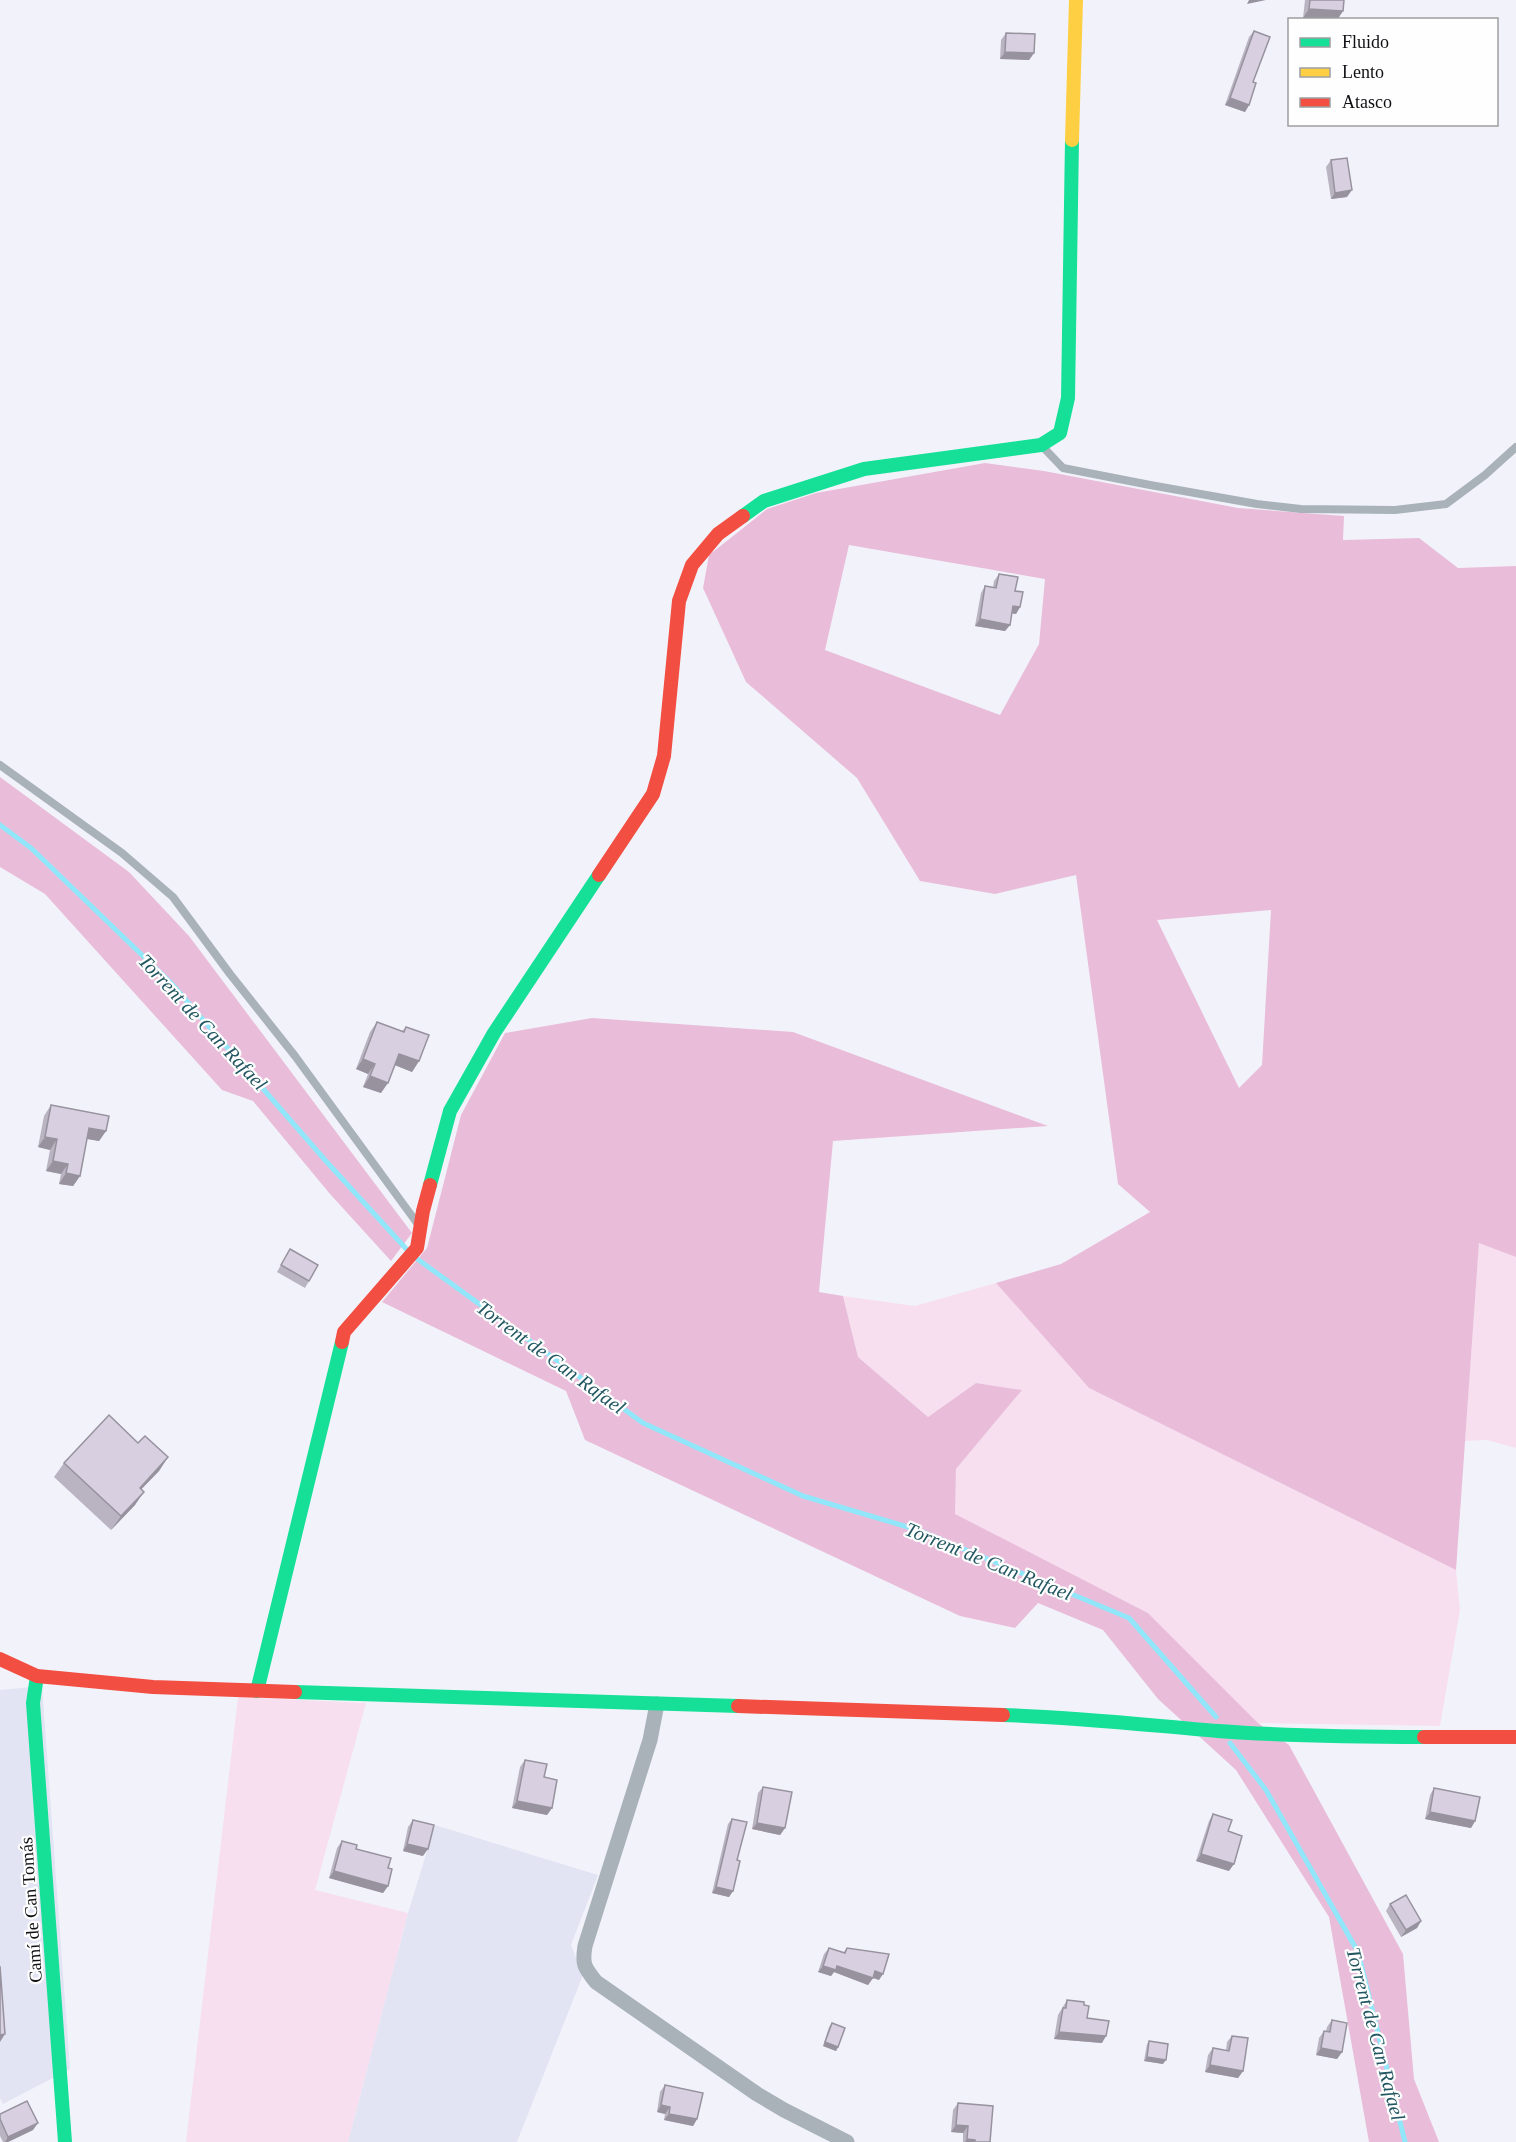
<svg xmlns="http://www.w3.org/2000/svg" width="1516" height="2142" viewBox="0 0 1516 2142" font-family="'Times New Roman',serif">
	<rect width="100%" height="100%" fill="#f2f3fa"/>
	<g fill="#e2e4f3">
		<polygon points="42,1686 70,2069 3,2104 0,2098 0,1690"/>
		<polygon points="435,1825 598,1875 571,1945 583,1975 517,2142 348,2142 408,1913"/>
	</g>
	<g fill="#f7dfef">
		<polygon points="1479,1242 1516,1257 1516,1448 1487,1440 1465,1441"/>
		<polygon points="996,1283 1089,1388 1456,1570 1460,1610 1440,1726 1258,1723 1148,1613 954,1514 956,1469 1022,1390 976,1383 928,1417 858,1357 843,1296 915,1306"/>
		<polygon points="238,1697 366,1703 315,1890 408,1913 348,2142 186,2142"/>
	</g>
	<g fill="#e9bdd9" fill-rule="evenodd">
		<path d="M 985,463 L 1044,471 L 1238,508 L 1344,516 L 1343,540 L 1419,538 L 1458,568 L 1516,566 L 1516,1257 L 1479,1243 L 1456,1570 L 1089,1388 L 996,1283 L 1061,1264 L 1150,1212 L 1118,1184 L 1076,875 L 995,894 L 920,881 L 857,778 L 746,682 L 703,588 L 709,555 L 767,509 L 816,493 ZM 849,545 L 1045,579 L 1039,644 L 1000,715 L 825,650 ZM 1271,910 L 1262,1065 L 1239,1088 L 1157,920 Z"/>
		<polygon points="0,777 129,872 189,936 412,1233 391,1261 330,1194 253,1101 222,1090 45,894 0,867"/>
		<polygon points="592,1018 793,1032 1048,1126 833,1141 819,1292 843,1296 858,1357 928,1417 976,1383 1022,1390 956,1469 955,1514 1148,1613 1258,1723 1289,1745 1403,1954 1414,2079 1439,2142 1369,2142 1329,1917 1236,1770 1158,1699 1103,1630 1038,1603 1015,1628 960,1616 585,1440 566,1391 382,1302 427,1248 461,1115 505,1033"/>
	</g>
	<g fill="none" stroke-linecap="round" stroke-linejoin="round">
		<g stroke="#91e7f9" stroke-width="5">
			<polyline points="0,825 31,848 171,983 325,1160 409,1252"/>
			<polyline points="416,1258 643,1423 803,1496 918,1530 1129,1618 1216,1717"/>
			<polyline points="1230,1743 1266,1790 1358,1952 1405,2142"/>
		</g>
		<g stroke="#a9b2b9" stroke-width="8">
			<polyline points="1041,445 1063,468 1150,485 1257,504 1301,509 1395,510 1446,504 1485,475 1516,447"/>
			<polyline points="0,765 122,853 173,897 230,974 295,1056 417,1223"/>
		</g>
		<path stroke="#a9b2b9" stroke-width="15" d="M 657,1704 L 650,1740 L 585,1946 C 582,1964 584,1967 596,1982 L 757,2094 L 784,2110 L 847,2142"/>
		<g stroke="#16e098" stroke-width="14">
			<polyline points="743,516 764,501 864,469 1041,445 1060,433 1068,398 1072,140"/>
			<polyline points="430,1185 450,1111 494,1033 599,875"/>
			<polyline points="37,1676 33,1703 65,2142"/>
			<polyline points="257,1691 342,1342"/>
			<polyline points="295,1692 738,1706"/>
			<path d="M 1003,1715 C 1075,1717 1146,1725 1218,1731 C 1287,1736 1356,1737 1424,1737"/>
		</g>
		<polyline stroke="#ffcf43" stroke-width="14" points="1072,140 1076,0"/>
		<g stroke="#f24e42" stroke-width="14">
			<polyline points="599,875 653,794 664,756 679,601 692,565 718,534 743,516"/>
			<polyline points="342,1342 344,1332 417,1248 423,1211 430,1185"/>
			<polyline points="0,1659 37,1676 153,1687 295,1692"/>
			<polyline points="738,1706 1003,1715"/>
			<polyline points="1424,1737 1516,1737"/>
		</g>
	</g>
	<g fill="#bab3c2">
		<polygon points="1305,0 1344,0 1343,11 1337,20 1303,18"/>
		<polygon points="1254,31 1253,82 1249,105 1245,112 1225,105 1249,37"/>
		<polygon points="1006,33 1034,53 1029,60 1000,59 1001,40"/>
		<polygon points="1331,160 1347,197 1331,199 1326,167"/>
		<polygon points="999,574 1015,591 1020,607 1016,614 1012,613 1010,625 1005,631 975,626 981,593 985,586 993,587 994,581"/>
		<polygon points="377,1022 402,1031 406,1027 419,1061 412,1072 395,1065 381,1093 363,1087 368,1074 356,1069 370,1032"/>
		<polygon points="51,1105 106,1131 99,1141 87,1139 80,1176 73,1186 59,1184 61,1174 46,1171 50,1150 38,1147 44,1116"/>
		<polygon points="290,1249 309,1281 305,1288 277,1272"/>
		<polygon points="138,1443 168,1457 159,1471 141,1489 135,1505 111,1530 54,1477 64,1463"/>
		<polygon points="525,1760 544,1777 552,1808 547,1815 512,1808 520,1767"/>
		<polygon points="763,1787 785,1828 780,1835 752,1829 758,1793"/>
		<polygon points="1434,1788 1475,1821 1471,1828 1425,1819 1430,1795"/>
		<polygon points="1213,1814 1228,1831 1229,1871 1196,1861 1209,1821"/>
		<polygon points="732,1819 737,1860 733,1891 729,1897 712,1893 728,1824"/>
		<polygon points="413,1820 423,1856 403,1851 408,1827"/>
		<polygon points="342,1841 356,1849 388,1868 388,1886 383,1893 329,1878 337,1848"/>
		<polygon points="1390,1904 1421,1921 1417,1928 1401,1937 1386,1911"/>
		<polygon points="829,1948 843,1953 847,1948 879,1980 873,1978 868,1985 834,1972 831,1976 818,1972 824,1954"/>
		<polygon points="1067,2000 1084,2005 1087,2018 1102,2043 1054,2039 1058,2015"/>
		<polygon points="1332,2020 1342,2052 1337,2059 1316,2055 1319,2038 1324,2031 1326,2031 1327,2027"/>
		<polygon points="832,2023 838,2047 836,2051 823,2046 829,2027"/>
		<polygon points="1232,2036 1243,2071 1238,2078 1205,2072 1208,2055 1213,2048 1226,2050 1227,2042"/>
		<polygon points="1149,2041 1163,2064 1144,2061 1147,2044"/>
		<polygon points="665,2085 697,2119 693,2126 664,2120 665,2114 657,2112 660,2092"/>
		<polygon points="958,2103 990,2142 963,2142 963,2133 951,2132 953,2110"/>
		<polygon points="0,2114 33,2130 8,2142 3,2142 0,2136"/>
	</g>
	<g fill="#97929e">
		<polygon points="1249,0 1266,0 1247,4"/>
		<polygon points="1309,9 1343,11 1337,20 1303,18"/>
		<polygon points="1005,52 1034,53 1029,60 1000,59"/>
		<polygon points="1230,98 1249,105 1245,112 1225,105"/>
		<polygon points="1352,190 1347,197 1331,199 1335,193"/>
		<polygon points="1013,606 1020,607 1016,614 1009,613"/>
		<polygon points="980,619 1010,625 1005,631 975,626"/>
		<polygon points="399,1054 419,1061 412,1072 392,1064"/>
		<polygon points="363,1059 375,1064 368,1074 356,1069"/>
		<polygon points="370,1076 388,1083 381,1093 363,1087"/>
		<polygon points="89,1128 106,1131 99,1141 82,1138"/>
		<polygon points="45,1137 57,1139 50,1150 38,1147"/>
		<polygon points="53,1161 68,1164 61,1174 46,1171"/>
		<polygon points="66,1173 80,1176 73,1186 59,1184"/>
		<polygon points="168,1457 159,1471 130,1501 140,1488"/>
		<polygon points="144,1492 135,1505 111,1530 121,1516"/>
		<polygon points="517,1801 552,1808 547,1815 512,1808"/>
		<polygon points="1430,1812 1475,1821 1471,1828 1425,1819"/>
		<polygon points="757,1823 785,1828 780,1835 752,1829"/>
		<polygon points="407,1844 428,1849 423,1856 403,1851"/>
		<polygon points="1201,1854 1234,1864 1229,1871 1196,1861"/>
		<polygon points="334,1871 388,1886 383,1893 329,1878"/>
		<polygon points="716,1887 733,1891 729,1897 712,1893"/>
		<polygon points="1421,1921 1417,1928 1401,1937 1406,1930"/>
		<polygon points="823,1966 837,1966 873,1978 868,1985 834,1972 831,1976 818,1972"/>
		<polygon points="875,1971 883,1974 879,1980 871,1977"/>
		<polygon points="1059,2032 1106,2036 1102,2043 1054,2039"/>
		<polygon points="5,2034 0,2042 0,2035"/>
		<polygon points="825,2042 838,2047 836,2051 823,2046"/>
		<polygon points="1321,2048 1342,2052 1337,2059 1316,2055"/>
		<polygon points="1147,2057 1166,2060 1163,2064 1144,2061"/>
		<polygon points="1210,2065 1243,2071 1238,2078 1205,2072"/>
		<polygon points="661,2105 670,2107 665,2114 657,2112"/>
		<polygon points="669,2114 697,2119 693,2126 664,2120"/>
		<polygon points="38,2123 33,2130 8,2142 5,2142 8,2137"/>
		<polygon points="956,2125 968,2126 963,2133 951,2132"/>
		<polygon points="967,2139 975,2140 974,2142 965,2142"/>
	</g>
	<g fill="#d8d0e1" stroke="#97929e" stroke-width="1.5">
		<polygon points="1310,0 1344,0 1343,11 1309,9"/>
		<polygon points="1254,31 1270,37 1253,82 1256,83 1249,105 1230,98"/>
		<polygon points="1006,33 1035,34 1034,53 1005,52"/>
		<polygon points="1347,158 1352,190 1335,193 1331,160"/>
		<polygon points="999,574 1018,577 1015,591 1023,592 1020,607 1013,606 1010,625 980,619 985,586 996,588"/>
		<polygon points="377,1022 404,1032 406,1027 429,1035 419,1061 399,1054 388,1083 370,1076 375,1064 363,1059"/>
		<polygon points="51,1105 109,1116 106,1131 89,1128 80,1176 66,1173 68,1164 53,1161 57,1139 45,1137"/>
		<polygon points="290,1249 318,1265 309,1281 281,1265"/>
		<polygon points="109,1415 138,1443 145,1436 168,1457 140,1488 144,1492 121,1516 64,1463"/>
		<polygon points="525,1760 547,1764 544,1777 557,1780 552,1808 517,1801"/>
		<polygon points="763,1787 792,1792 785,1828 757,1823"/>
		<polygon points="1434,1788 1480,1797 1475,1821 1430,1812"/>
		<polygon points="1213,1814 1232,1820 1228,1831 1242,1836 1234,1864 1201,1854"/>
		<polygon points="732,1819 747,1822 737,1860 740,1861 733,1891 716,1887"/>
		<polygon points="413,1820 434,1825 428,1849 407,1844"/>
		<polygon points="342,1841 357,1845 356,1849 391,1858 388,1868 392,1869 388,1886 334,1871"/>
		<polygon points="1406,1895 1421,1921 1406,1930 1390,1904"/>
		<polygon points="829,1948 845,1953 847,1948 889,1954 883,1974 875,1971 873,1978 837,1966 836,1970 823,1966"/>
		<polygon points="0,1966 5,2034 0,2035"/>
		<polygon points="1067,2000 1084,2002 1084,2005 1089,2006 1087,2018 1109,2021 1106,2036 1059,2032 1063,2008 1066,2008"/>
		<polygon points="1332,2020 1347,2023 1342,2052 1321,2048 1324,2031 1330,2032"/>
		<polygon points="832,2023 845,2028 838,2047 825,2042"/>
		<polygon points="1232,2036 1248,2038 1243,2071 1210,2065 1213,2048 1229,2051"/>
		<polygon points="1149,2041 1168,2044 1166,2060 1147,2057"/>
		<polygon points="665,2085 703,2093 697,2119 669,2114 670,2107 661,2105"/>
		<polygon points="27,2101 38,2123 8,2137 0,2119 0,2114"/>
		<polygon points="958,2103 993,2106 990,2142 975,2142 975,2140 967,2139 968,2126 956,2125"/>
	</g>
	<g text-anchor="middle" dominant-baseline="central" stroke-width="4.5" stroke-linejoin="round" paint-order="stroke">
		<g font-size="18" fill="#101015" stroke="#fefefe">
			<text transform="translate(31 1910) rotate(-94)">Camí de Can Tomás</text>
		</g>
		<g font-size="20" font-style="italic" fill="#225761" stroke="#fefefe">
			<text transform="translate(203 1022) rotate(47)">Torrent de Can Rafael</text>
			<text transform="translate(551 1357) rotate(36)">Torrent de Can Rafael</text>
			<text transform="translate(989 1561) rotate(22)">Torrent de Can Rafael</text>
			<text transform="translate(1376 2034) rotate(75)">Torrent de Can Rafael</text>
		</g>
	</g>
	<rect x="1288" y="18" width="210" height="108" fill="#fefefe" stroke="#9f9fa1" stroke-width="1.5"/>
	<rect x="1300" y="38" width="30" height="9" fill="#16e098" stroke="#9f9fa1" stroke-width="1.5"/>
	<text x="1342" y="48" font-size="18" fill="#101015">Fluido</text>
	<rect x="1300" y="68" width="30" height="9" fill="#ffcf43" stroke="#9f9fa1" stroke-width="1.5"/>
	<text x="1342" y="78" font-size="18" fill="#101015">Lento</text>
	<rect x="1300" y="98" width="30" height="9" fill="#f24e42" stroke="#9f9fa1" stroke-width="1.5"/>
	<text x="1342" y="108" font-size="18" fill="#101015">Atasco</text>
</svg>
